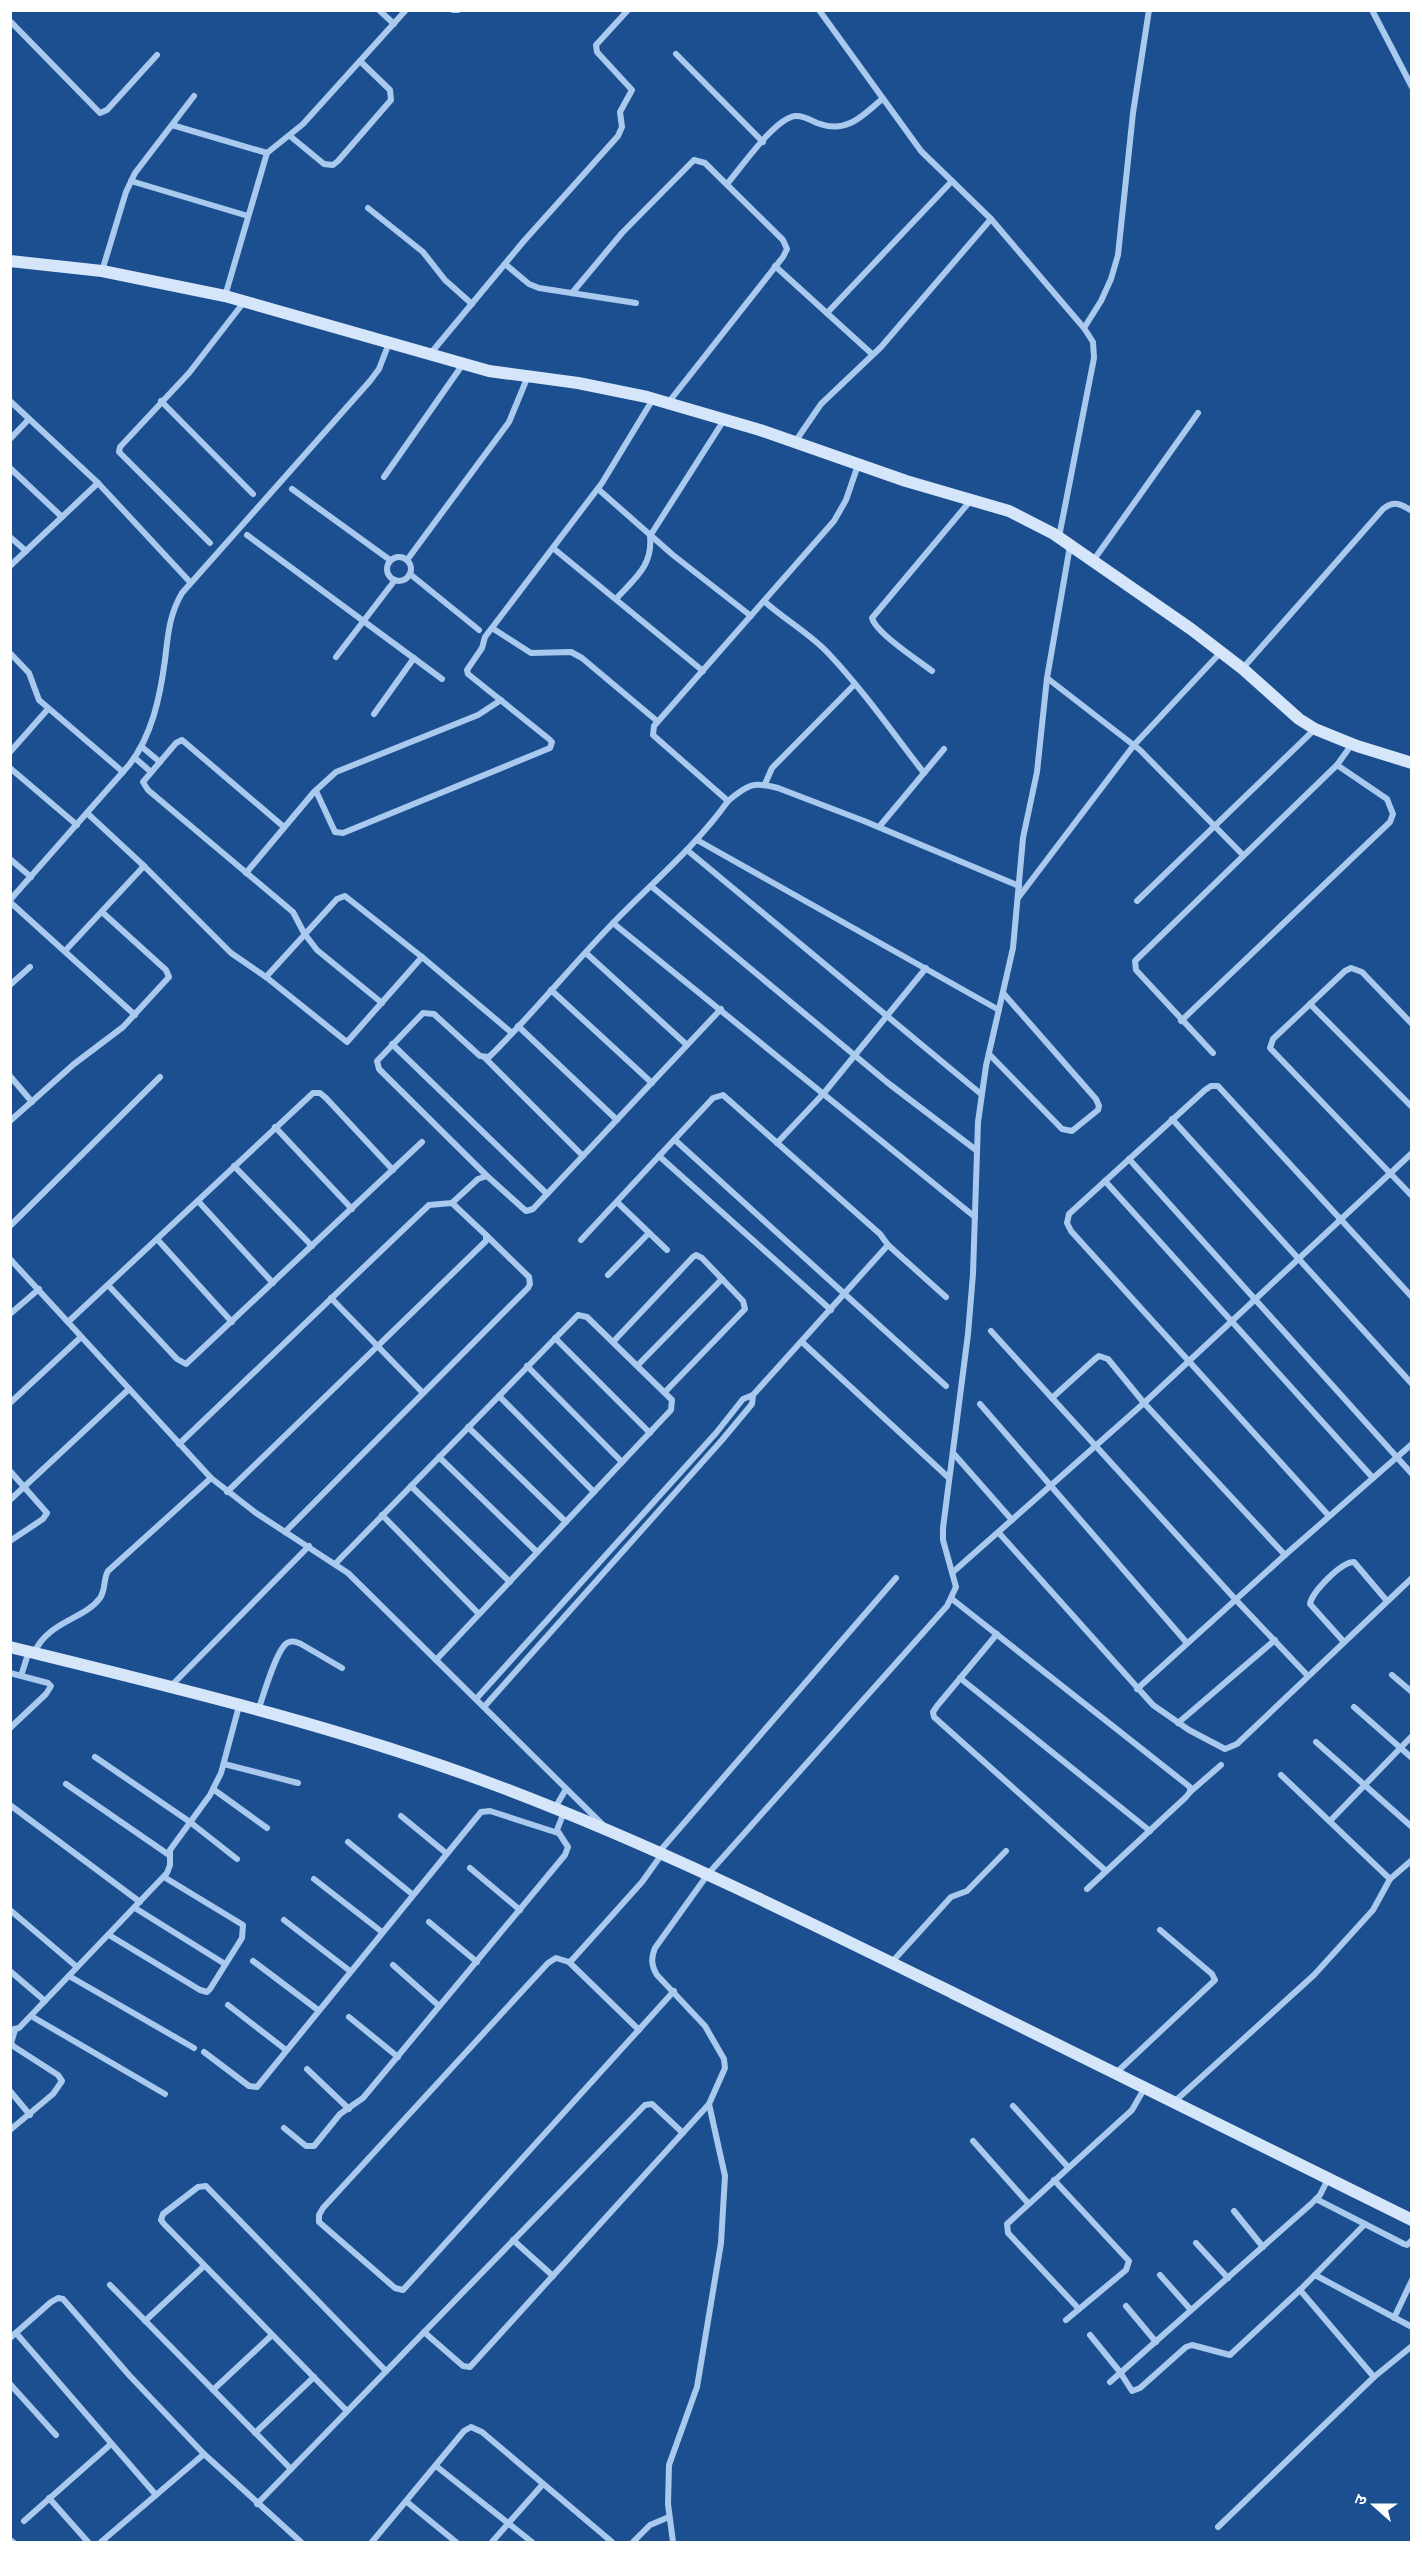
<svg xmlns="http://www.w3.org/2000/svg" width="1422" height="2553" viewBox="0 0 1422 2553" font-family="'DejaVu Sans','Noto Sans Devanagari',sans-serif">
	<rect width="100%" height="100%" fill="#1b4f8f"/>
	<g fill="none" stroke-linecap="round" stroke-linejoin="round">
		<g stroke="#a9c9ee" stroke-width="6">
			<polyline points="379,10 394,24"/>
			<polyline points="453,10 458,10"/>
			<polyline points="819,10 921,151 991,219 1084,328 1093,342 1094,358 1059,537"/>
			<polyline points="1372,10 1412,87"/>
			<polyline points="10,21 100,113 107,110 157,55"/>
			<polyline points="676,54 763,142"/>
			<polyline points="172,125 267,153"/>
			<polyline points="290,136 324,164 333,165 338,161 391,100 390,90 360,61"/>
			<polyline points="131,181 248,216"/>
			<path d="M 727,184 C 741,168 774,119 795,116 C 803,115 810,120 817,123 C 846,134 862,117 882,99"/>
			<polyline points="368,208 423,252 445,280 472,304"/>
			<polyline points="505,264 529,284 539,288 636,303"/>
			<polyline points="775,266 872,354"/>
			<polyline points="102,271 126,192 135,173 194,96"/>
			<polyline points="572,293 622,233 694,160 705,163 783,240 787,249 783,257 668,403"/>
			<polyline points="225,296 267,153 303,124 406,10"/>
			<polyline points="827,313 952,181"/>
			<polyline points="1084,328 1101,301 1111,279 1118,255 1133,113 1149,10"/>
			<polyline points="431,353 523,242 618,136 622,127 620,112 632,90 597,52 596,45 628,10"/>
			<polyline points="10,401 98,483 190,582"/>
			<polyline points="161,401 253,494"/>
			<polyline points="10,439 29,419"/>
			<polyline points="795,442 821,404 881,347 991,219"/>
			<polyline points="10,468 62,517"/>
			<polyline points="384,477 463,364"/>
			<polyline points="292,489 390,560"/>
			<polyline points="598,489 673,555 751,616"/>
			<polyline points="247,535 442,679"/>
			<polyline points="10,537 26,551"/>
			<polyline points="210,543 119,452 120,447 189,373 244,302"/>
			<polyline points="553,548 703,671"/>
			<circle cx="399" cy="569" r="12"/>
			<polyline points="407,560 509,422 528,376"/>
			<polyline points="1093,561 1198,413"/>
			<polyline points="10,566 98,483"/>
			<polyline points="410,574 479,630"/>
			<path d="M 616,599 C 635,578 653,566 650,536 L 724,420"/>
			<path d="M 764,601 C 785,620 809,633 828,653 C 863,690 893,733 924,773"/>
			<polyline points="492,628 531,653 571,652 582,658 657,721"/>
			<polyline points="10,653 29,673 39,700 123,772"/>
			<polyline points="336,657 395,580"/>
			<path d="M 1243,668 L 1383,509 C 1394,500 1401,504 1412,511"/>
			<path d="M 932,671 C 919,661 876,633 872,618 L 971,500"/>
			<polyline points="1047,678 1140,750 1243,855"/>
			<polyline points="374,714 414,658"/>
			<polyline points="142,747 160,762"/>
			<polyline points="10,752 48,709"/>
			<polyline points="135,758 151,772"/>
			<polyline points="10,768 77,825"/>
			<polyline points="765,784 772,768 854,685"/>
			<polyline points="316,791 335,832 343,833 550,748 552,742 549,739 468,674 467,670 482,648 485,637 602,483 653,399"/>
			<path d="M 728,801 C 747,785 753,781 778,788 L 864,821 L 1019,886"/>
			<polyline points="87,813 144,866 231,953 266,977 347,1042 422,957"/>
			<polyline points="284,827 182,740 176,743 143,782 148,790 293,912 304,933 317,950 382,1003"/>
			<polyline points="879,827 944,749"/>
			<polyline points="697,840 999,1010"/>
			<polyline points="687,850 981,1094"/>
			<polyline points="10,859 31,877"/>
			<polyline points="246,873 314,792 336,772 478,715 501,700"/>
			<polyline points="651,886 888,1083 976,1150"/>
			<polyline points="1018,898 1134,745 1221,652"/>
			<path d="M 10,900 L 129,765 C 152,736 160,697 165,660 C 168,635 169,615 182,593 L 370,381 L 379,369 L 389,343"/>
			<polyline points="1137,901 1315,729"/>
			<polyline points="10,902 135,1015"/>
			<polyline points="613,923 975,1217"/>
			<polyline points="65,951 144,866"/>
			<polyline points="586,953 687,1045"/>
			<polyline points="266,977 337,899 345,896 422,957 512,1033"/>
			<polyline points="10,985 30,967"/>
			<polyline points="551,990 652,1083"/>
			<polyline points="1310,1004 1412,1107"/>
			<polyline points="1181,1021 1390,822 1393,814 1387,799 1337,765"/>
			<polyline points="1412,1024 1362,972 1351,968 1345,971 1273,1039 1270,1048 1412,1196"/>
			<polyline points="518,1026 617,1120"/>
			<polyline points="392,1044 547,1194"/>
			<polyline points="1213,1053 1136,970 1135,961 1337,765 1352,744"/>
			<polyline points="989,1054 1062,1129 1072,1131 1098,1110 1099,1106 1096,1099 1003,993"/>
			<polyline points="485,1058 583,1156"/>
			<polyline points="10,1076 32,1102"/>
			<polyline points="1172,1119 1412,1384"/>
			<polyline points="10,1121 74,1064 123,1027 169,977 166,970 102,912"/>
			<polyline points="275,1127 352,1209"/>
			<polyline points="675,1140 946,1386"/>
			<polyline points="777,1143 824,1093 926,968"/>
			<polyline points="659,1156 831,1310"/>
			<polyline points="1129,1159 1412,1474"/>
			<polyline points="234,1166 312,1246"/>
			<path d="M 487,1176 L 379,1069 L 377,1061 L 423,1013 L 434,1014 L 480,1056 L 489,1057 C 533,1014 571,966 614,922 C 653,882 696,846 728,801 L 653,735 L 654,726 L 834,521 L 846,500 L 858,465"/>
			<polyline points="1105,1181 1373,1478"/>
			<polyline points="198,1201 273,1283"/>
			<polyline points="617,1202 667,1250"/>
			<polyline points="10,1226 160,1077"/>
			<polyline points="157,1239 232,1322"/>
			<polyline points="888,1245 946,1297"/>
			<polyline points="10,1259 211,1478 256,1513 348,1573 602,1824"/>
			<polyline points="608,1275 649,1233"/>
			<polyline points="108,1285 177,1359 186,1364 422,1142"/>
			<polyline points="331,1298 423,1393"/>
			<polyline points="10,1314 39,1289"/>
			<polyline points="68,1322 313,1093 320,1093 326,1098 393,1170"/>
			<polyline points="991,1331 1236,1600 1308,1676"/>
			<polyline points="555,1338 650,1433"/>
			<polyline points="613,1342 693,1257 696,1255 702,1258 743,1301 745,1309 665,1392"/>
			<polyline points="802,1342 949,1478"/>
			<polyline points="638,1365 722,1279"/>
			<polyline points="527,1366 622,1462"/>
			<polyline points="499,1396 594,1492"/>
			<polyline points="1052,1398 1095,1359 1099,1356 1108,1359 1144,1403 1285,1555"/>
			<polyline points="10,1403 81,1337"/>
			<polyline points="980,1404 1187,1643"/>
			<polyline points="468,1427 566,1522"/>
			<polyline points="179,1444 429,1205 452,1203 478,1179 487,1176 526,1211 533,1209 721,1009"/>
			<polyline points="954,1454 1012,1520"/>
			<polyline points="439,1457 537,1552"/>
			<polyline points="10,1471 47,1513 43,1519 10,1541"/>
			<polyline points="411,1486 510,1582"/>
			<polyline points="227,1492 486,1241 486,1235 452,1203"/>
			<polyline points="10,1500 129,1389"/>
			<polyline points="382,1515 479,1614"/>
			<polyline points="1329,1516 1071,1231 1067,1223 1069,1214 1205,1090 1211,1086 1218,1086 1412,1297"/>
			<polyline points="285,1532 528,1288 530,1284 529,1277 486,1235"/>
			<polyline points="999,1533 1153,1705 1189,1730 1225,1749 1237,1744 1412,1578"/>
			<polyline points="336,1563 578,1315 587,1317 672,1400 671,1410 436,1660"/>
			<polyline points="953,1572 1144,1403 1412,1153"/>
			<polyline points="952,1599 1190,1787 1190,1792 1186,1797 1087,1889"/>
			<polyline points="997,1634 937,1706 933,1712 934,1717 1106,1871"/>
			<path d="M 1344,1642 L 1310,1604 C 1312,1592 1341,1562 1354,1562 L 1387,1601"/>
			<path d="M 34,1653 C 48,1621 85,1619 100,1598 C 106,1590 103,1579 108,1571 L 211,1478"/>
			<polyline points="10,1673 48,1683 51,1686 46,1694 10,1728"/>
			<polyline points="1392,1675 1412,1692"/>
			<polyline points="21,1676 29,1651"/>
			<polyline points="960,1678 1150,1831"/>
			<polyline points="170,1687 309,1546"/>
			<polyline points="1137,1689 1285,1555 1412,1444"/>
			<polyline points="476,1699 716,1433 743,1399 753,1395 888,1245 880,1234 723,1095 713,1098 581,1240"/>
			<polyline points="484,1707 722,1440 752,1404 753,1395"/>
			<polyline points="1354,1707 1412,1758"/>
			<path d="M 258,1711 C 263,1697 276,1650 287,1643 C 292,1640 296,1642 301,1644 L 342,1668"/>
			<polyline points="1178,1723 1275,1640"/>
			<polyline points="1316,1742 1412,1827"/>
			<polyline points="95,1757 190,1822 237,1859"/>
			<polyline points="224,1764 298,1783"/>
			<polyline points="1281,1775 1390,1879"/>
			<polyline points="66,1784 169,1855"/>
			<polyline points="213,1789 267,1828"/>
			<polyline points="1190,1792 1221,1765"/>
			<polyline points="10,1805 140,1902"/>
			<polyline points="555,1808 566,1789"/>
			<polyline points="401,1816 446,1853"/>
			<polyline points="1330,1821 1412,1736"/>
			<polyline points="348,1842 412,1894"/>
			<polyline points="659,1852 896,1578"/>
			<polyline points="662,1854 642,1882 572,1960 569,1962 556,1958 548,1963 323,2208 319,2215 319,2222 395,2288 403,2290 674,1991"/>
			<polyline points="470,1868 520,1910"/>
			<polyline points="314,1879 382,1932"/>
			<polyline points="135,1908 225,1964"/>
			<polyline points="10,1910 77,1967"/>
			<polyline points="284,1920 350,1971"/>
			<polyline points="429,1922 477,1962"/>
			<polyline points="109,1935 200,1990 207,1992 210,1989 242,1938 243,1925 164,1877"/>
			<polyline points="253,1961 318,2010"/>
			<polyline points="569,1962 639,2030"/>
			<polyline points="892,1962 951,1897 967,1891 1006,1851"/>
			<polyline points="393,1965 438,2005"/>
			<polyline points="10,1971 45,2001"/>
			<polyline points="69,1976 194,2048"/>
			<polyline points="228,2005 286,2050"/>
			<polyline points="31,2016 165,2094"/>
			<polyline points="349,2017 398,2057"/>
			<polyline points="10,2030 19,2028 167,1873 170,1865 170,1850 210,1795 221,1773 239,1706"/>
			<polyline points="204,2052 249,2086 257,2087 481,1812 490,1811 558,1833"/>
			<polyline points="307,2069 349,2109"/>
			<polyline points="1116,2073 1215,1980 1212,1974 1160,1930"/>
			<polyline points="10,2091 30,2115"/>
			<polyline points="1174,2102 1314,1975 1373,1910 1390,1879 1412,1860"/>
			<polyline points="1013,2106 1068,2167"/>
			<polyline points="284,2128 306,2146 314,2146 340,2114 363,2098 565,1855 568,1847 557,1830 564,1812"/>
			<polyline points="10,2130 53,2094 62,2081 58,2075 13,2046 11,2043 15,2030"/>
			<polyline points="973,2141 1028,2203"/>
			<polyline points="1054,2180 1129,2261 1126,2270 1066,2320"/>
			<polyline points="1316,2199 1404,2244 1407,2245 1412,2240"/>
			<polyline points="1234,2211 1263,2247"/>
			<polyline points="513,2240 553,2276"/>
			<polyline points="1196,2243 1228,2278"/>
			<polyline points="1160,2275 1191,2310"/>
			<polyline points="1315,2275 1412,2327"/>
			<polyline points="110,2285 291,2469"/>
			<polyline points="1300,2290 1374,2377"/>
			<polyline points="1126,2306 1156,2342"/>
			<polyline points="1079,2309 1008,2233 1007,2224 1132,2110 1144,2089"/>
			<polyline points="1394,2318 1412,2280"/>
			<polyline points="145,2321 204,2266"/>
			<polyline points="424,2332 463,2366 470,2367 709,2104"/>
			<polyline points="16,2333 156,2495"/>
			<polyline points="1090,2335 1120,2372 1132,2391 1140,2388 1186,2347 1192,2345 1230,2355 1300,2290 1365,2224"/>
			<polyline points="10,2338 51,2302 58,2298 63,2299 129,2375 204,2454 301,2542"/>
			<polyline points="1110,2382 1311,2204 1320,2195 1328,2179"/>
			<polyline points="10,2384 56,2435"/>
			<polyline points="213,2390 272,2335"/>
			<polyline points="347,2411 164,2224 161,2220 163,2214 198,2187 206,2186 386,2371"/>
			<polyline points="255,2433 314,2377"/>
			<polyline points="436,2466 532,2542"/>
			<polyline points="49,2498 88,2542"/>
			<polyline points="407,2502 456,2542"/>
			<polyline points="257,2504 645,2105 652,2104 683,2133"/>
			<polyline points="24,2521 111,2444"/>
			<polyline points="1218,2527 1374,2377 1412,2346"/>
			<polyline points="10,2540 13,2542"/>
			<polyline points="101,2542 204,2454"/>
			<polyline points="372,2542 464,2431 471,2427 482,2432 612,2542"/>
			<polyline points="492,2542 543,2484"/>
			<polyline points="633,2542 650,2525 669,2517"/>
			<path d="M 673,2542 L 668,2504 L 669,2465 L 697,2387 L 721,2243 L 725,2176 L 709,2104 L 725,2068 L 724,2059 L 705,2026 L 657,1975 C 651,1965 651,1958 655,1948 L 708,1874 L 947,1606 L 956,1587 L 943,1540 L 943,1528 L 968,1334 L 973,1274 L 978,1122 L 986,1066 L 1013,948 L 1023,838 L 1037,772 L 1047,678 L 1070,546"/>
		</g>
		<g stroke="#d6e6fa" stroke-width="12">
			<polyline points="10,261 102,271 225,296 489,371 578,383 647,397 760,430 906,481 1009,511 1054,534 1191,629 1243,669 1299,719 1315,729 1357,746 1412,763"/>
			<path d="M 10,1647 C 173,1687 338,1726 495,1785 C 652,1844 803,1919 953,1993 C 1106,2069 1259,2145 1412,2220"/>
		</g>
	</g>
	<rect width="1422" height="2553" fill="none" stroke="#ffffff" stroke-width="24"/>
	<g transform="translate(1374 2505) rotate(291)" stroke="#1b4f8f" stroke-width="4.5" paint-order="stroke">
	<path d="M0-4.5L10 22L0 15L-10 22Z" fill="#ffffff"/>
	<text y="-9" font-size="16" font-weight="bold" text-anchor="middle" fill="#ffffff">उ</text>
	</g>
</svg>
